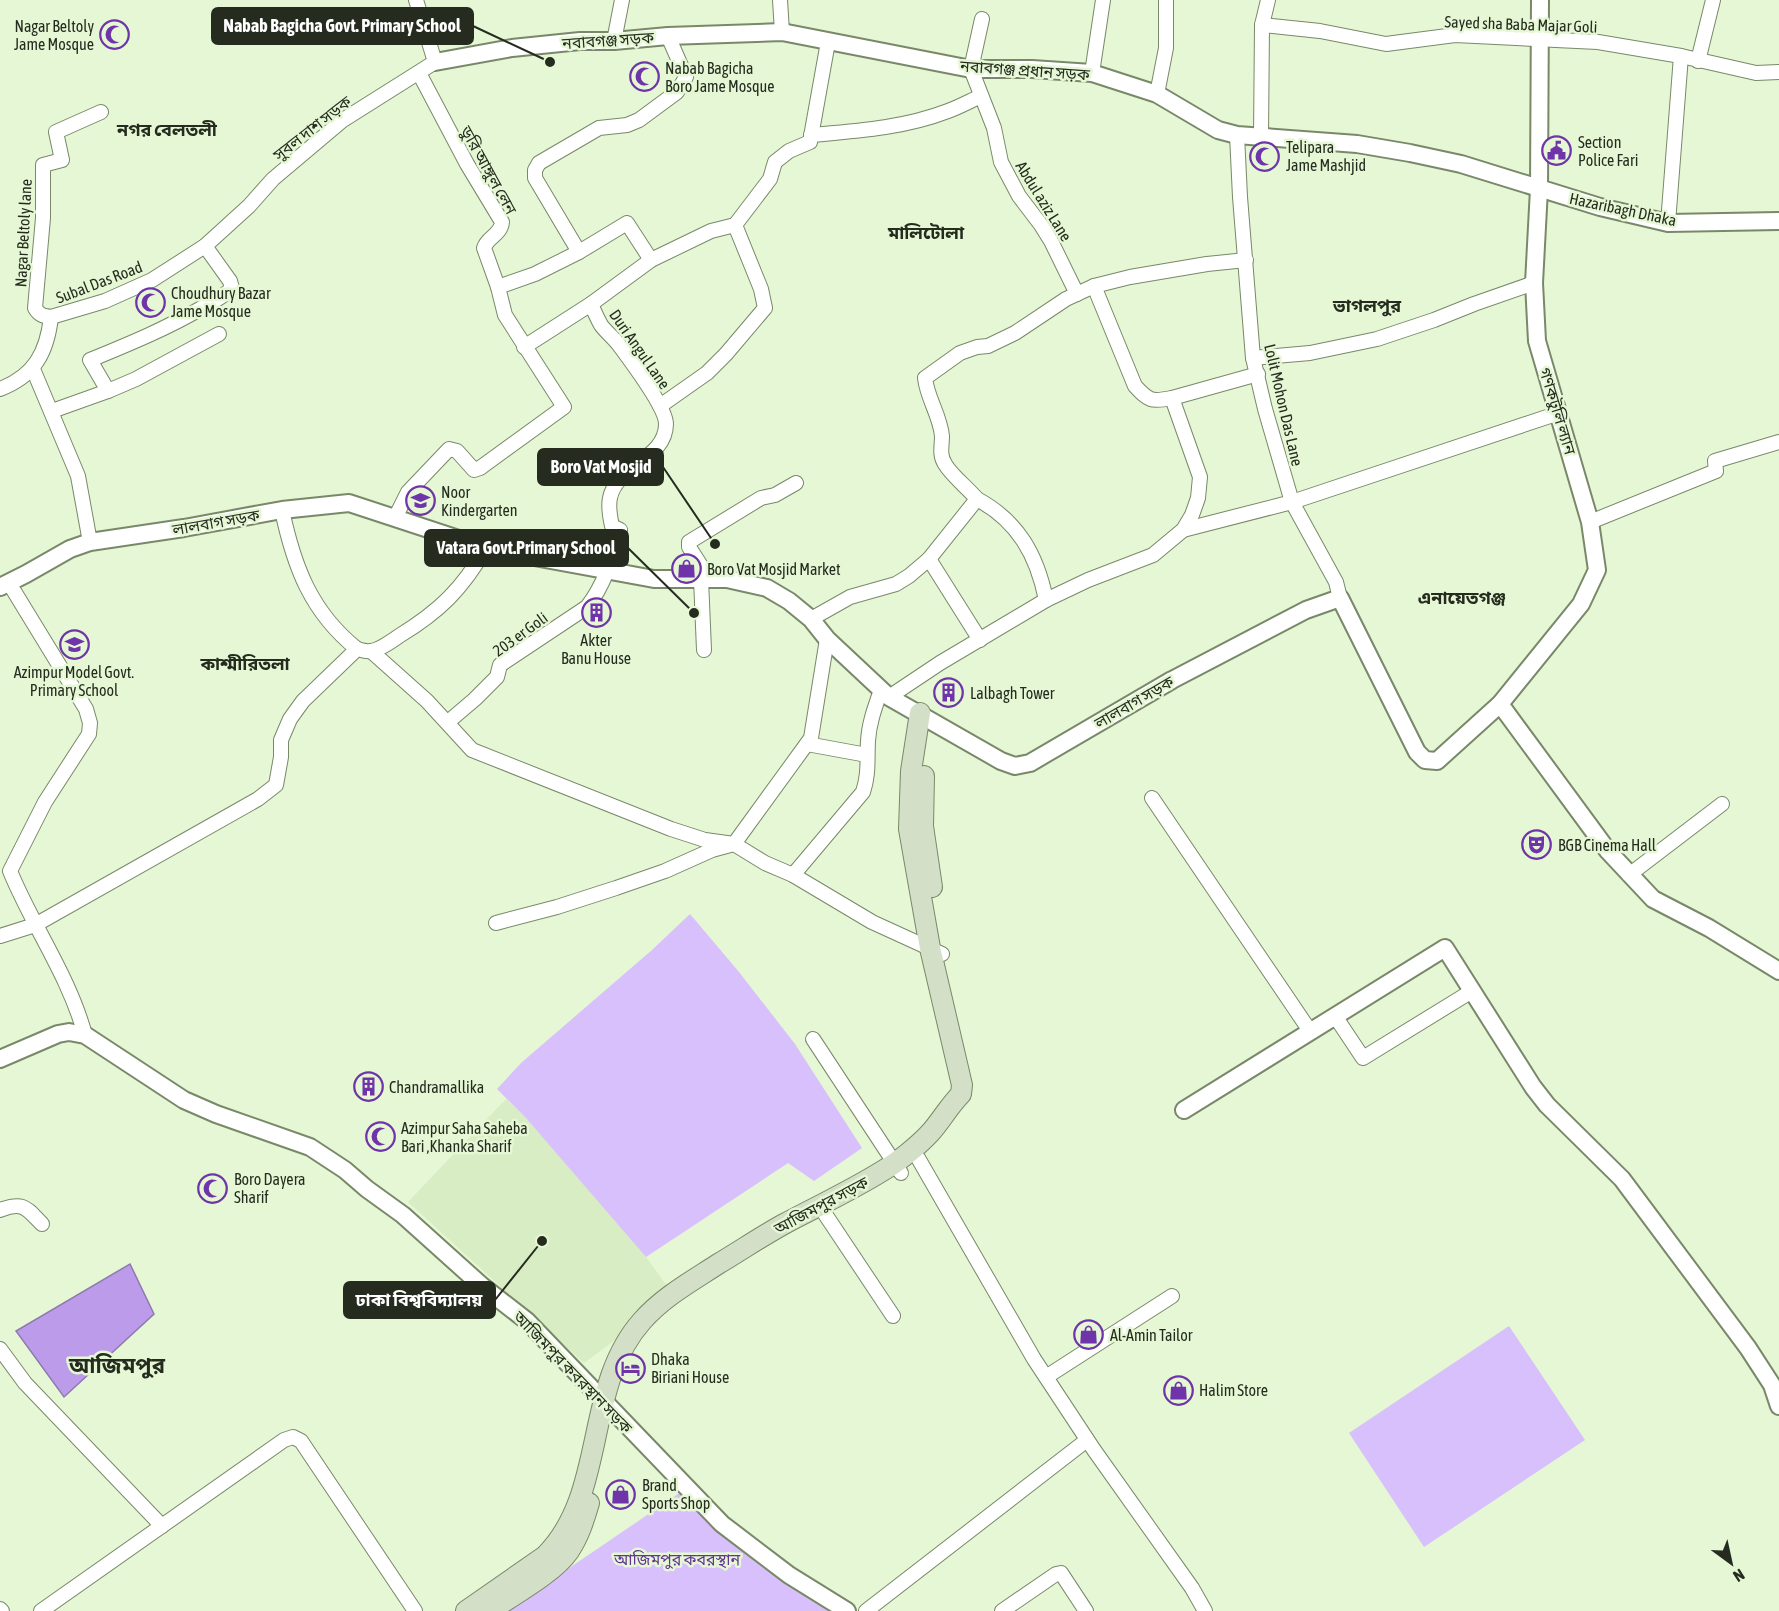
<svg xmlns="http://www.w3.org/2000/svg" width="1779" height="1611" viewBox="0 0 1779 1611" font-family="'Asap Condensed','Noto Sans Bengali',sans-serif">
	<rect width="100%" height="100%" fill="#e5f7d4"/>
	<polygon fill="#d8edc3" points="506,1099 526,1118 621,1226 646,1257 677,1300 650,1328 641,1321 584,1363 408,1202"/>
	<g fill="#d7c0fb">
		<polygon points="690,914 739,972 795,1044 862,1148 814,1181 788,1163 646,1257 526,1118 497,1089 521,1063 652,950"/>
		<polygon points="1509,1326 1585,1440 1424,1547 1349,1433"/>
		<polygon points="681,1492 832,1611 508,1611 528,1596"/>
	</g>
	<polygon fill="#bc9beb" stroke="#8f7aae" stroke-width="1.5" points="130,1264 154,1314 64,1397 16,1331"/>
	<g fill="none" stroke-linecap="round" stroke-linejoin="round">
		<defs>
			<g id="minor">
				<polyline points="780,0 782,32"/>
				<polyline points="982,19 971,69 994,128 1001,162 1019,196 1041,225 1051,241 1077,294"/>
				<polyline points="1262,25 1320,31 1386,44 1455,35 1598,42 1681,56 1756,73 1779,72"/>
				<polyline points="614,41 622,0"/>
				<polyline points="1698,61 1713,0"/>
				<polyline points="1092,73 1103,0"/>
				<polyline points="1157,94 1166,48 1166,0"/>
				<path d="M 101,112 L 56,132 L 62,160 L 43,165 L 43,218 L 35,308 C 39,315 43,316 51,317 L 105,301 L 152,280 L 205,246 L 249,206 L 273,179 L 343,120 L 435,62 L 416,0"/>
				<path d="M 811,135 C 857,131 904,128 948,111 C 959,107 970,101 981,96"/>
				<polyline points="1237,135 1240,197 1253,358 1265,409 1292,502 1336,582 1340,598"/>
				<polyline points="1261,136 1262,25 1268,0"/>
				<polyline points="1668,223 1681,56"/>
				<polyline points="735,225 770,179 775,162 789,151 810,142 828,42"/>
				<polyline points="579,252 535,178 535,170 539,163 599,128 627,125 639,120 677,92 686,77 668,36"/>
				<path d="M 1094,286 L 1135,386 C 1149,401 1151,402 1172,398"/>
				<polyline points="498,287 535,274 579,252 627,223 651,260"/>
				<polyline points="591,304 651,260 711,231 735,225"/>
				<polyline points="1253,358 1310,353 1377,339 1434,320 1474,304 1534,283"/>
				<polyline points="33,369 78,476 90,542"/>
				<path d="M 0,389 C 34,376 47,353 51,317"/>
				<path d="M 108,391 L 90,360 C 129,344 168,328 205,306 C 214,301 225,296 232,288 L 230,281 L 205,246"/>
				<polyline points="660,406 707,373 726,354 765,308 761,289 735,225"/>
				<polyline points="52,411 108,391 136,379 219,334"/>
				<path d="M 977,499 C 1018,521 1037,555 1046,600"/>
				<path d="M 282,510 C 294,567 311,612 357,649"/>
				<path d="M 395,518 L 408,492 L 449,449 L 457,451 L 474,470 L 480,468 L 564,407 L 505,315 L 498,287 L 484,248 C 487,237 501,235 502,222 L 467,164 L 419,73"/>
				<polyline points="1590,522 1716,471 1715,461 1779,442"/>
				<polyline points="1183,530 1292,502 1559,413"/>
				<polyline points="929,559 980,640"/>
				<path d="M 9,583 L 86,709 L 90,723 L 89,734 L 45,802 L 10,871 C 33,927 69,976 85,1035"/>
				<path d="M 811,619 L 850,597 L 896,584 L 909,576 L 929,559 L 977,499 C 968,488 951,475 945,464 C 939,455 942,446 942,436 C 940,415 927,398 925,378 L 960,353 L 977,347 L 988,346 L 1015,333 L 1066,299 L 1094,286 L 1130,277 L 1207,264 L 1246,260"/>
				<polyline points="704,650 701,579 705,572 689,547 689,542 761,498 775,495 796,483"/>
				<polyline points="371,651 427,701 472,750 671,829 705,840 734,844 765,863 793,875 872,922 942,954"/>
				<polyline points="889,697 940,663 1046,600 1088,580 1153,555 1183,530 1192,515 1198,498 1200,477 1172,398 1258,374"/>
				<path d="M 448,722 L 475,699 L 497,677 L 500,665 L 587,607 C 605,584 612,558 620,530 L 612,526 C 610,517 608,507 610,498 C 616,466 666,459 666,424 C 666,407 630,360 619,345 C 614,338 606,332 601,325 C 597,318 594,311 591,304 L 524,347"/>
				<polyline points="807,744 867,755"/>
				<polyline points="1152,798 1310,1031"/>
				<path d="M 793,875 L 863,792 C 869,774 867,760 868,741 C 869,723 875,707 881,690"/>
				<polyline points="1629,875 1722,804"/>
				<polyline points="496,923 557,907 616,888 665,871 712,850 734,844 811,738 827,639"/>
				<path d="M 0,936 L 35,925 L 258,799 L 276,785 L 281,757 L 281,740 L 290,719 L 303,701 L 357,649 C 361,650 367,652 371,651 C 379,650 392,641 399,636 C 440,611 462,589 486,548"/>
				<polyline points="1335,1016 1363,1058 1472,991"/>
				<polyline points="813,1039 901,1173"/>
				<polyline points="918,1158 1034,1359 1094,1450 1192,1588 1205,1611"/>
				<path d="M 0,1210 C 24,1201 26,1208 42,1224"/>
				<polyline points="825,1214 893,1316"/>
				<polyline points="0,1349 25,1383 162,1526"/>
				<polyline points="1046,1377 1172,1296"/>
				<polyline points="0,1609 2,1611"/>
				<polyline points="41,1611 284,1440 293,1437 301,1441 415,1611"/>
				<polyline points="866,1611 1087,1440"/>
				<polyline points="1002,1611 1056,1574 1061,1573 1086,1611"/>
			</g>
			<g id="tertiary">
				<polyline points="435,62 512,48 580,41 614,41 668,36 782,32 971,69 1032,69 1092,73 1157,94 1218,130 1237,135 1357,144 1410,153 1461,164 1600,207 1668,223 1779,221"/>
				<polyline points="0,587 26,574 70,549 90,542 184,528 282,510 349,503 486,548 654,579 727,579 767,588 789,601 811,619 827,639 889,697 1001,761 1015,766 1030,763 1172,680 1306,610 1340,598 1417,752 1425,760 1437,761 1500,704 1581,604 1597,570 1590,522 1537,341 1534,283 1539,189 1540,0"/>
				<polyline points="1500,704 1608,851 1653,899 1709,928 1779,971"/>
				<polyline points="0,1059 58,1034 69,1032 85,1035 184,1100 216,1114 310,1147 345,1170 367,1189 403,1215 482,1286 527,1321 722,1524 789,1575 847,1611"/>
				<polyline points="1184,1110 1445,948 1533,1087 1547,1105 1622,1179 1748,1348 1772,1385 1779,1406"/>
			</g>
			<g id="secondary">
				<polyline points="924,776 923,826 932,887"/>
				<path d="M 466,1611 L 545,1556 C 608,1493 583,1387 642,1321 C 663,1297 692,1281 718,1264 C 740,1251 762,1236 784,1224 C 818,1206 852,1190 884,1170 C 898,1162 919,1145 930,1133 C 941,1121 949,1106 961,1094 L 962,1085 L 930,948 L 909,829 L 911,771 L 920,713"/>
				<path d="M 490,1611 C 513,1595 554,1573 569,1551 C 579,1536 584,1520 589,1503"/>
			</g>
		</defs>
		<use href="#minor" stroke="#798869" stroke-width="16"/>
		<use href="#tertiary" stroke="#798869" stroke-width="20"/>
		<use href="#secondary" stroke="#798869" stroke-width="22"/>
		<use href="#minor" stroke="#fff" stroke-width="14"/>
		<use href="#tertiary" stroke="#fff" stroke-width="16"/>
		<use href="#secondary" stroke="#d4dfc7" stroke-width="20"/>
	</g>
	<defs>
		<symbol id="mosque-ring" viewBox="-11 -11 22 22"><circle r="9.5" fill="#e5f7d4" stroke="#6f34aa" stroke-width="1.5"/><path d="M3.5-4.9A6 6 0 1 0 3.5 4.9A5 5 0 1 1 3.5-4.9Z" fill="#6f34aa"/></symbol>
		<symbol id="civic-ring" viewBox="-11 -11 22 22"><circle r="9.5" fill="#e5f7d4" stroke="#6f34aa" stroke-width="1.5"/><path d="M-.6-6.5H3V-4.5H.6V-3L4-1V1h2V6H-6V1h2V-1L-.6-3ZM-1.2 2.5V6h2.4V2.5Z" fill="#6f34aa"/></symbol>
		<symbol id="school-ring" viewBox="-11 -11 22 22"><circle r="9.5" fill="#e5f7d4" stroke="#6f34aa" stroke-width="1.5"/><path d="M0-5L7-2L0 1L-7-2ZM-4 1L0 2.5L4 1V4Q0 6-4 4Z" fill="#6f34aa"/></symbol>
		<symbol id="shop-ring" viewBox="-11 -11 22 22"><circle r="9.5" fill="#e5f7d4" stroke="#6f34aa" stroke-width="1.5"/><path d="M-5-2.5h2.3a2.7 3.5 0 0 1 5.4 0H5L5.5 6h-11ZM-1.5-2.5h3a1.5 2.3 0 0 0-3 0Z" fill="#6f34aa"/></symbol>
		<symbol id="building-ring" viewBox="-11 -11 22 22"><circle r="9.5" fill="#e5f7d4" stroke="#6f34aa" stroke-width="1.5"/><path d="M-4-6H4V6H1V3H-1V6H-4ZM-2.5-4.3h1.7v1.8h-1.7ZM.8-4.3h1.7v1.8H.8ZM-2.5-1h1.7V.8h-1.7ZM.8-1h1.7V.8H.8Z" fill="#6f34aa"/></symbol>
		<symbol id="theatre-ring" viewBox="-11 -11 22 22"><circle r="9.5" fill="#e5f7d4" stroke="#6f34aa" stroke-width="1.5"/><path d="M-5-5.5Q0-4 5-5.5V0Q5 5 0 6Q-5 5-5 0ZM-3.3-2.5H-1v1.5H-3.3ZM1-2.5H3.3v1.5H1ZM-2.8 1Q0 5.5 2.8 1Z" fill="#6f34aa"/></symbol>
		<symbol id="hotel-ring" viewBox="-11 -11 22 22"><circle r="9.5" fill="#e5f7d4" stroke="#6f34aa" stroke-width="1.5"/><path d="M-6-4.5h1.5V1H6V5H4.5V3h-9V5H-6ZM-4 0a1.8 1.8 0 1 1 3.6 0ZM.5 0V-2.5h3Q6-2.5 6 0Z" fill="#6f34aa"/></symbol>
	</defs>
	<g fill-rule="evenodd">
		<use href="#mosque-ring" x="98" y="18" width="33" height="33"/>
		<use href="#mosque-ring" x="628" y="60" width="33" height="33"/>
		<use href="#civic-ring" x="1540" y="134" width="33" height="33"/>
		<use href="#mosque-ring" x="1248" y="140" width="33" height="33"/>
		<use href="#mosque-ring" x="134" y="286" width="33" height="33"/>
		<use href="#school-ring" x="404" y="484" width="33" height="33"/>
		<use href="#shop-ring" x="670" y="552" width="33" height="33"/>
		<use href="#building-ring" x="580" y="596" width="33" height="33"/>
		<use href="#school-ring" x="58" y="628" width="33" height="33"/>
		<use href="#building-ring" x="932" y="676" width="33" height="33"/>
		<use href="#theatre-ring" x="1520" y="828" width="33" height="33"/>
		<use href="#building-ring" x="352" y="1070" width="33" height="33"/>
		<use href="#mosque-ring" x="364" y="1120" width="33" height="33"/>
		<use href="#mosque-ring" x="196" y="1172" width="33" height="33"/>
		<use href="#shop-ring" x="1072" y="1318" width="33" height="33"/>
		<use href="#hotel-ring" x="614" y="1352" width="33" height="33"/>
		<use href="#shop-ring" x="1162" y="1374" width="33" height="33"/>
		<use href="#shop-ring" x="604" y="1478" width="33" height="33"/>
	</g>
	<g text-anchor="middle" dominant-baseline="central" stroke-width="5" stroke-linejoin="round" paint-order="stroke">
		<g font-size="16" fill="#252c1f" stroke="#e5f7d4">
			<text transform="translate(1521 24) rotate(2)">Sayed sha Baba Majar Goli</text>
			<text transform="translate(608 40) rotate(-4)">নবাবগঞ্জ সড়ক</text>
			<text transform="translate(1025 70) rotate(4)">নবাবগঞ্জ প্রধান সড়ক</text>
			<text transform="translate(312 128) rotate(-38)">সুবল দাশ সড়ক</text>
			<text transform="translate(489 170) rotate(61)">ডুরি আঙ্গুল লেন</text>
			<text transform="translate(1044 201) rotate(58)">Abdul aziz Lane</text>
			<text transform="translate(1623 209) rotate(12)">Hazaribagh Dhaka</text>
			<text transform="translate(23 233) rotate(-87)">Nagar Beltoly lane</text>
			<text transform="translate(99 282) rotate(-21)">Subal Das Road</text>
			<text transform="translate(640 349) rotate(55)">Duri Angul Lane</text>
			<text transform="translate(1284 405) rotate(77)">Lolit Mohon Das Lane</text>
			<text transform="translate(1558 411) rotate(73)">গণকটুলি ল্যান</text>
			<text transform="translate(216 522) rotate(-10)">লালবাগ সড়ক</text>
			<text transform="translate(520 634) rotate(-36)">203 er Goli</text>
			<text transform="translate(1134 702) rotate(-30)">লালবাগ সড়ক</text>
			<text transform="translate(821 1205) rotate(-28)">আজিমপুর সড়ক</text>
			<text transform="translate(573 1372) rotate(46)">আজিমপুর কবরস্থান সড়ক</text>
		</g>
		<g font-size="16" fill="#252c1f" stroke="#e5f7d4" text-anchor="start">
			<text x="94" y="26" text-anchor="end">Nagar Beltoly<tspan x="94" dy="18">Jame Mosque</tspan></text>
			<text x="665" y="68">Nabab Bagicha<tspan x="665" dy="18">Boro Jame Mosque</tspan></text>
			<text x="1578" y="142">Section<tspan x="1578" dy="18">Police Fari</tspan></text>
			<text x="1286" y="147">Telipara<tspan x="1286" dy="18">Jame Mashjid</tspan></text>
			<text x="171" y="293">Choudhury Bazar<tspan x="171" dy="18">Jame Mosque</tspan></text>
			<text x="441" y="492">Noor<tspan x="441" dy="18">Kindergarten</tspan></text>
			<text x="707" y="569">Boro Vat Mosjid Market</text>
			<text x="596" y="640" text-anchor="middle">Akter<tspan x="596" dy="18">Banu House</tspan></text>
			<text x="74" y="672" text-anchor="middle">Azimpur Model Govt.<tspan x="74" dy="18">Primary School</tspan></text>
			<text x="970" y="693">Lalbagh Tower</text>
			<text x="1558" y="845">BGB Cinema Hall</text>
			<text x="389" y="1087">Chandramallika</text>
			<text x="401" y="1128">Azimpur Saha Saheba<tspan x="401" dy="18">Bari ,Khanka Sharif</tspan></text>
			<text x="234" y="1179">Boro Dayera<tspan x="234" dy="18">Sharif</tspan></text>
			<text x="1110" y="1335">Al-Amin Tailor</text>
			<text x="651" y="1359">Dhaka<tspan x="651" dy="18">Biriani House</tspan></text>
			<text x="1199" y="1390">Halim Store</text>
			<text x="642" y="1485">Brand<tspan x="642" dy="18">Sports Shop</tspan></text>
		</g>
		<g font-size="16" fill="#613491" stroke="#e5f7d4">
			<text x="677" y="1559">আজিমপুর কবরস্থান</text>
		</g>
		<g font-size="18" font-weight="bold" fill="#252c1f" stroke="#e5f7d4">
			<text x="167" y="129">নগর বেলতলী</text>
			<text x="926" y="232">মালিটোলা</text>
			<text x="1367" y="305">ভাগলপুর</text>
			<text x="1462" y="597">এনায়েতগঞ্জ</text>
			<text x="245" y="663">কাশ্মীরিতলা</text>
		</g>
		<g font-size="22" font-weight="bold" fill="#252c1f" stroke="#e5f7d4">
			<text x="117" y="1365">আজিমপুর</text>
		</g>
	</g>
	<path fill="none" stroke="#252c1f" stroke-width="2" d="M550 62L473 26M715 544L663 467M694 613L628 548M542 1241L495 1300"/>
	<g fill="#252c1f" stroke="#e5f7d4" stroke-width="2">
		<circle cx="550" cy="62" r="6"/>
		<circle cx="715" cy="544" r="6"/>
		<circle cx="694" cy="613" r="6"/>
		<circle cx="542" cy="1241" r="6"/>
	</g>
	<g fill="#252c1f" stroke="#252c1f" stroke-width="2">
		<rect x="212" y="8" width="261" height="36" rx="6"/>
		<rect x="538" y="449" width="125" height="36" rx="6"/>
		<rect x="425" y="530" width="203" height="36" rx="6"/>
		<rect x="344" y="1282" width="151" height="36" rx="6"/>
	</g>
	<g font-size="18" text-anchor="middle" font-weight="bold" fill="#fff">
		<text x="342" y="32">Nabab Bagicha Govt. Primary School</text>
		<text x="601" y="473">Boro Vat Mosjid</text>
		<text x="526" y="554">Vatara Govt.Primary School</text>
		<text x="419" y="1306">ঢাকা বিশ্ববিদ্যালয়</text>
	</g>
	<g transform="translate(1731 1563) rotate(147)" stroke="#e5f7d4" stroke-width="4.5" paint-order="stroke">
	<path d="M0-4.5L10 22L0 15L-10 22Z" fill="#252c1f"/>
	<text y="-9" font-size="16" font-weight="bold" text-anchor="middle" fill="#252c1f">N</text>
	</g>
</svg>
